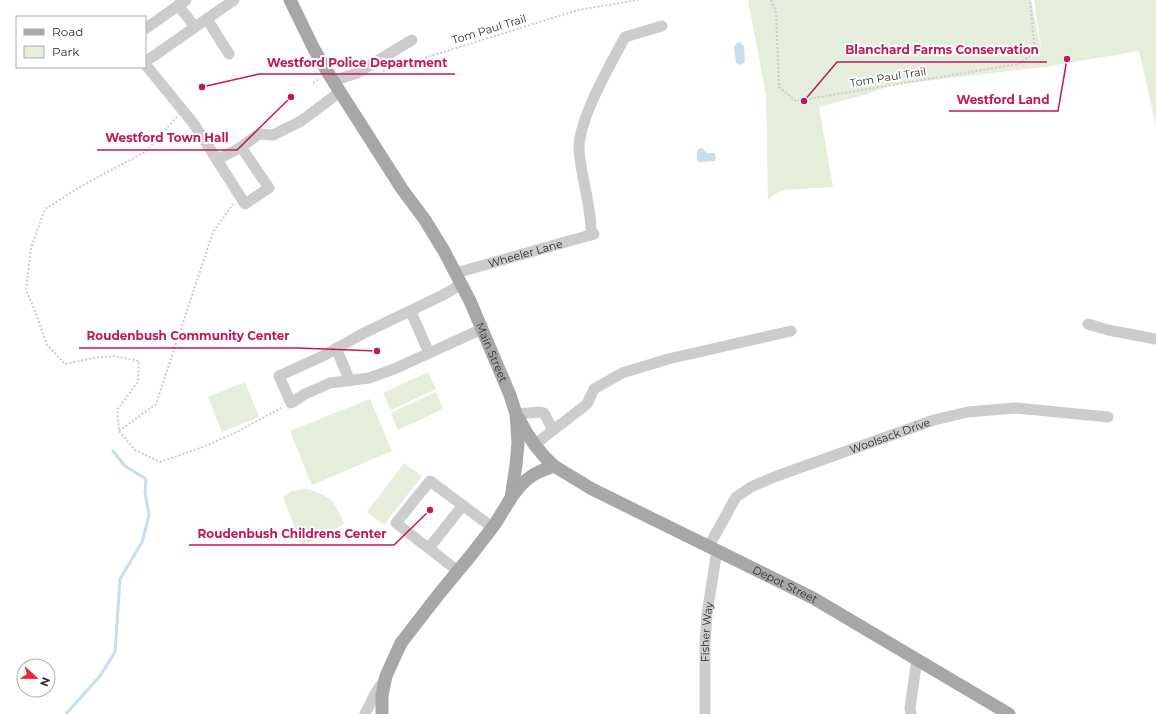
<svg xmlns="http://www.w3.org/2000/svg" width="1156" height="714" viewBox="0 0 1156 714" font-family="Montserrat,sans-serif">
	<rect width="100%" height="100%" fill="#fff"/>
	<g fill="#e5eddb">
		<polygon points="748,0 1031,0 1042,54 1034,0 1156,0 1156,126 1139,51 1044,67 892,85 864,95 819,107 833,187 782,190 768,199 766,95"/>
		<polygon points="428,372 436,389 391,410 383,393"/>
		<polygon points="245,382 259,417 222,432 208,397"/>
		<polygon points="436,392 443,409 398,430 391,413"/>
		<polygon points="370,399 392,451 312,485 290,431"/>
		<polygon points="404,463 422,476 384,525 367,512"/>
		<path d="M 307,489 C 331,496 334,501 344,524 L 302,546 L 283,497 L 292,491 Z"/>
	</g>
	<g fill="#c6deee">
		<polygon points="741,42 741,44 744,46 745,62 740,65 736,63 734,46 737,44 737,43"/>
		<polygon points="700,148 703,149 707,153 714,153 716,157 715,161 699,162 697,160 697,151"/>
	</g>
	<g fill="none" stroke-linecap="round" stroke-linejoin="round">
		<polyline stroke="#c6deee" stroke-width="3" points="66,714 100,676 115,652 120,579 142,542 149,515 145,492 146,479 125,466 113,451"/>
		<g stroke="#ccc" stroke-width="2" stroke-dasharray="2 2" stroke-linecap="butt">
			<polyline points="771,0 776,12 779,87 796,101 1018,64 1035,52 1030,0"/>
			<polyline points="383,71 578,10 638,0"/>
			<polyline points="313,83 319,79"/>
			<polyline points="177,117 145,152 83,185 45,209 31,248 26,290 35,311 47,345 65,364 93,358 114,356 139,361 138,382 117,410 119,431 135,450 160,462 203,447 237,432 281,408"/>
			<polyline points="119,431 156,404 213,232 233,204"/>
		</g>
		<g stroke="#ccc" stroke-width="11">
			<polyline points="178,5 195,27"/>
			<polyline points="207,19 229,54"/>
			<polyline points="145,29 186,0"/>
			<polyline points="145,62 234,0"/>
			<polyline points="145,64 194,124 245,204 269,188 241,147 259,134 273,135 301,121 340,92"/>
			<polyline points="333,81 357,73 412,40"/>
			<polyline points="217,160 241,147"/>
			<path d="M 591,235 C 592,207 581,178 579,150 C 578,120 610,65 625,37 L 662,26"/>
			<path id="s1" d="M 456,273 L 594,234"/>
			<polyline points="462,284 443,295 362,334 325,355 279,376 291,403 305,394 330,383 369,378 394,369 482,329"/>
			<polyline points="411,312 429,353"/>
			<polyline points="1088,324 1108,330 1156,339"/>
			<polyline points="336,348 350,381"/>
			<polyline points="516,414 540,412 544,413 553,430"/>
			<polyline points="534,445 587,404 594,389 622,373 668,359 791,331"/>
			<path id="s2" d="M 709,546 L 736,497 L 751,487 L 774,477 L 934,420 L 968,412 L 1015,408 L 1108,417"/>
			<polyline points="429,548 463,505"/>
			<polyline points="458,571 396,523 430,481 492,527"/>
			<polyline points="365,714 375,694 384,680"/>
			<path id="s3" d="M 705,714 L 705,643 L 707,614 L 717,550"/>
			<polyline points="911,714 910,708 917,659"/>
		</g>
		<g stroke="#a7a7a7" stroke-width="13">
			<path id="s4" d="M 290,0 L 314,49 L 328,73 L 402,189 L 425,220 L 444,251 L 470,301 L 510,395 L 516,414 L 518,443 L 516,465 L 511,498 L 495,524 L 472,554 L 439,594 L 401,643 L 386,676 L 382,695 L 382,714"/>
			<path d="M 519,419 C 528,437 538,452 554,466"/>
			<path id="s5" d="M 513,495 C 526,478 533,473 554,466 L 592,489 L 813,598 L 1009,714"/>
		</g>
	</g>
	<g text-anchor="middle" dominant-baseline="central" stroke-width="4" stroke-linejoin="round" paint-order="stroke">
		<g font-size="11" fill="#2f2f2f" stroke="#fff">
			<text transform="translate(489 29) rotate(-17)">Tom Paul Trail</text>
			<text transform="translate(888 77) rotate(-9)">Tom Paul Trail</text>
			<text stroke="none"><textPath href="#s1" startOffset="72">Wheeler Lane</textPath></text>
			<text stroke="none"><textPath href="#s4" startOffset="407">Main Street</textPath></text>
			<text stroke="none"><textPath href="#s2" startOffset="222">Woolsack Drive</textPath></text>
			<text stroke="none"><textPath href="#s5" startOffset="311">Depot Street</textPath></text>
			<text stroke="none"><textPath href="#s3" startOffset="82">Fisher Way</textPath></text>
		</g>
	</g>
	<path fill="none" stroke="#c2185b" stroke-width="1.5" d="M804 101L837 62H1047M202 87L259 74H455M1067 59L1058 111H949M291 97L237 150H97M377 351L298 348H79M430 510L394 545H189"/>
	<g fill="#c2185b" stroke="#fff" stroke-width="1.5">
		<circle cx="804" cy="101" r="4"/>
		<circle cx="202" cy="87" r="4"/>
		<circle cx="1067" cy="59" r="4"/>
		<circle cx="291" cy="97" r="4"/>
		<circle cx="377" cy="351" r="4"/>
		<circle cx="430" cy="510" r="4"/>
	</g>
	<g font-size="12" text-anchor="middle" font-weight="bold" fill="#c2185b" stroke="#fff" stroke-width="4" stroke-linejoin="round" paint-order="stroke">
		<text x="942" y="54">Blanchard Farms Conservation</text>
		<text x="357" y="67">Westford Police Department</text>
		<text x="1003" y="104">Westford Land</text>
		<text x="167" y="142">Westford Town Hall</text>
		<text x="188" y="340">Roudenbush Community Center</text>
		<text x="292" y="538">Roudenbush Childrens Center</text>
	</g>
	<rect x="16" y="16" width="130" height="52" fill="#ffffff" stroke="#acacac"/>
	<rect x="24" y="29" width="20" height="6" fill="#a7a7a7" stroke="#acacac"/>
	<text x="52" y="36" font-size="12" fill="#2f2f2f">Road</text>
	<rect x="24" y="46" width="20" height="12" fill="#e5eddb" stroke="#acacac"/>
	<text x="52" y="56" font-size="12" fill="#2f2f2f">Park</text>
	<g transform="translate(36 678) rotate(112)"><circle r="19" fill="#ffffff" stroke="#acacac"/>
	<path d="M0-3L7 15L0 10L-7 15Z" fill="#f02634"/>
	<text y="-6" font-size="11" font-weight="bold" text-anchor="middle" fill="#2f2f2f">N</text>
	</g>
</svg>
